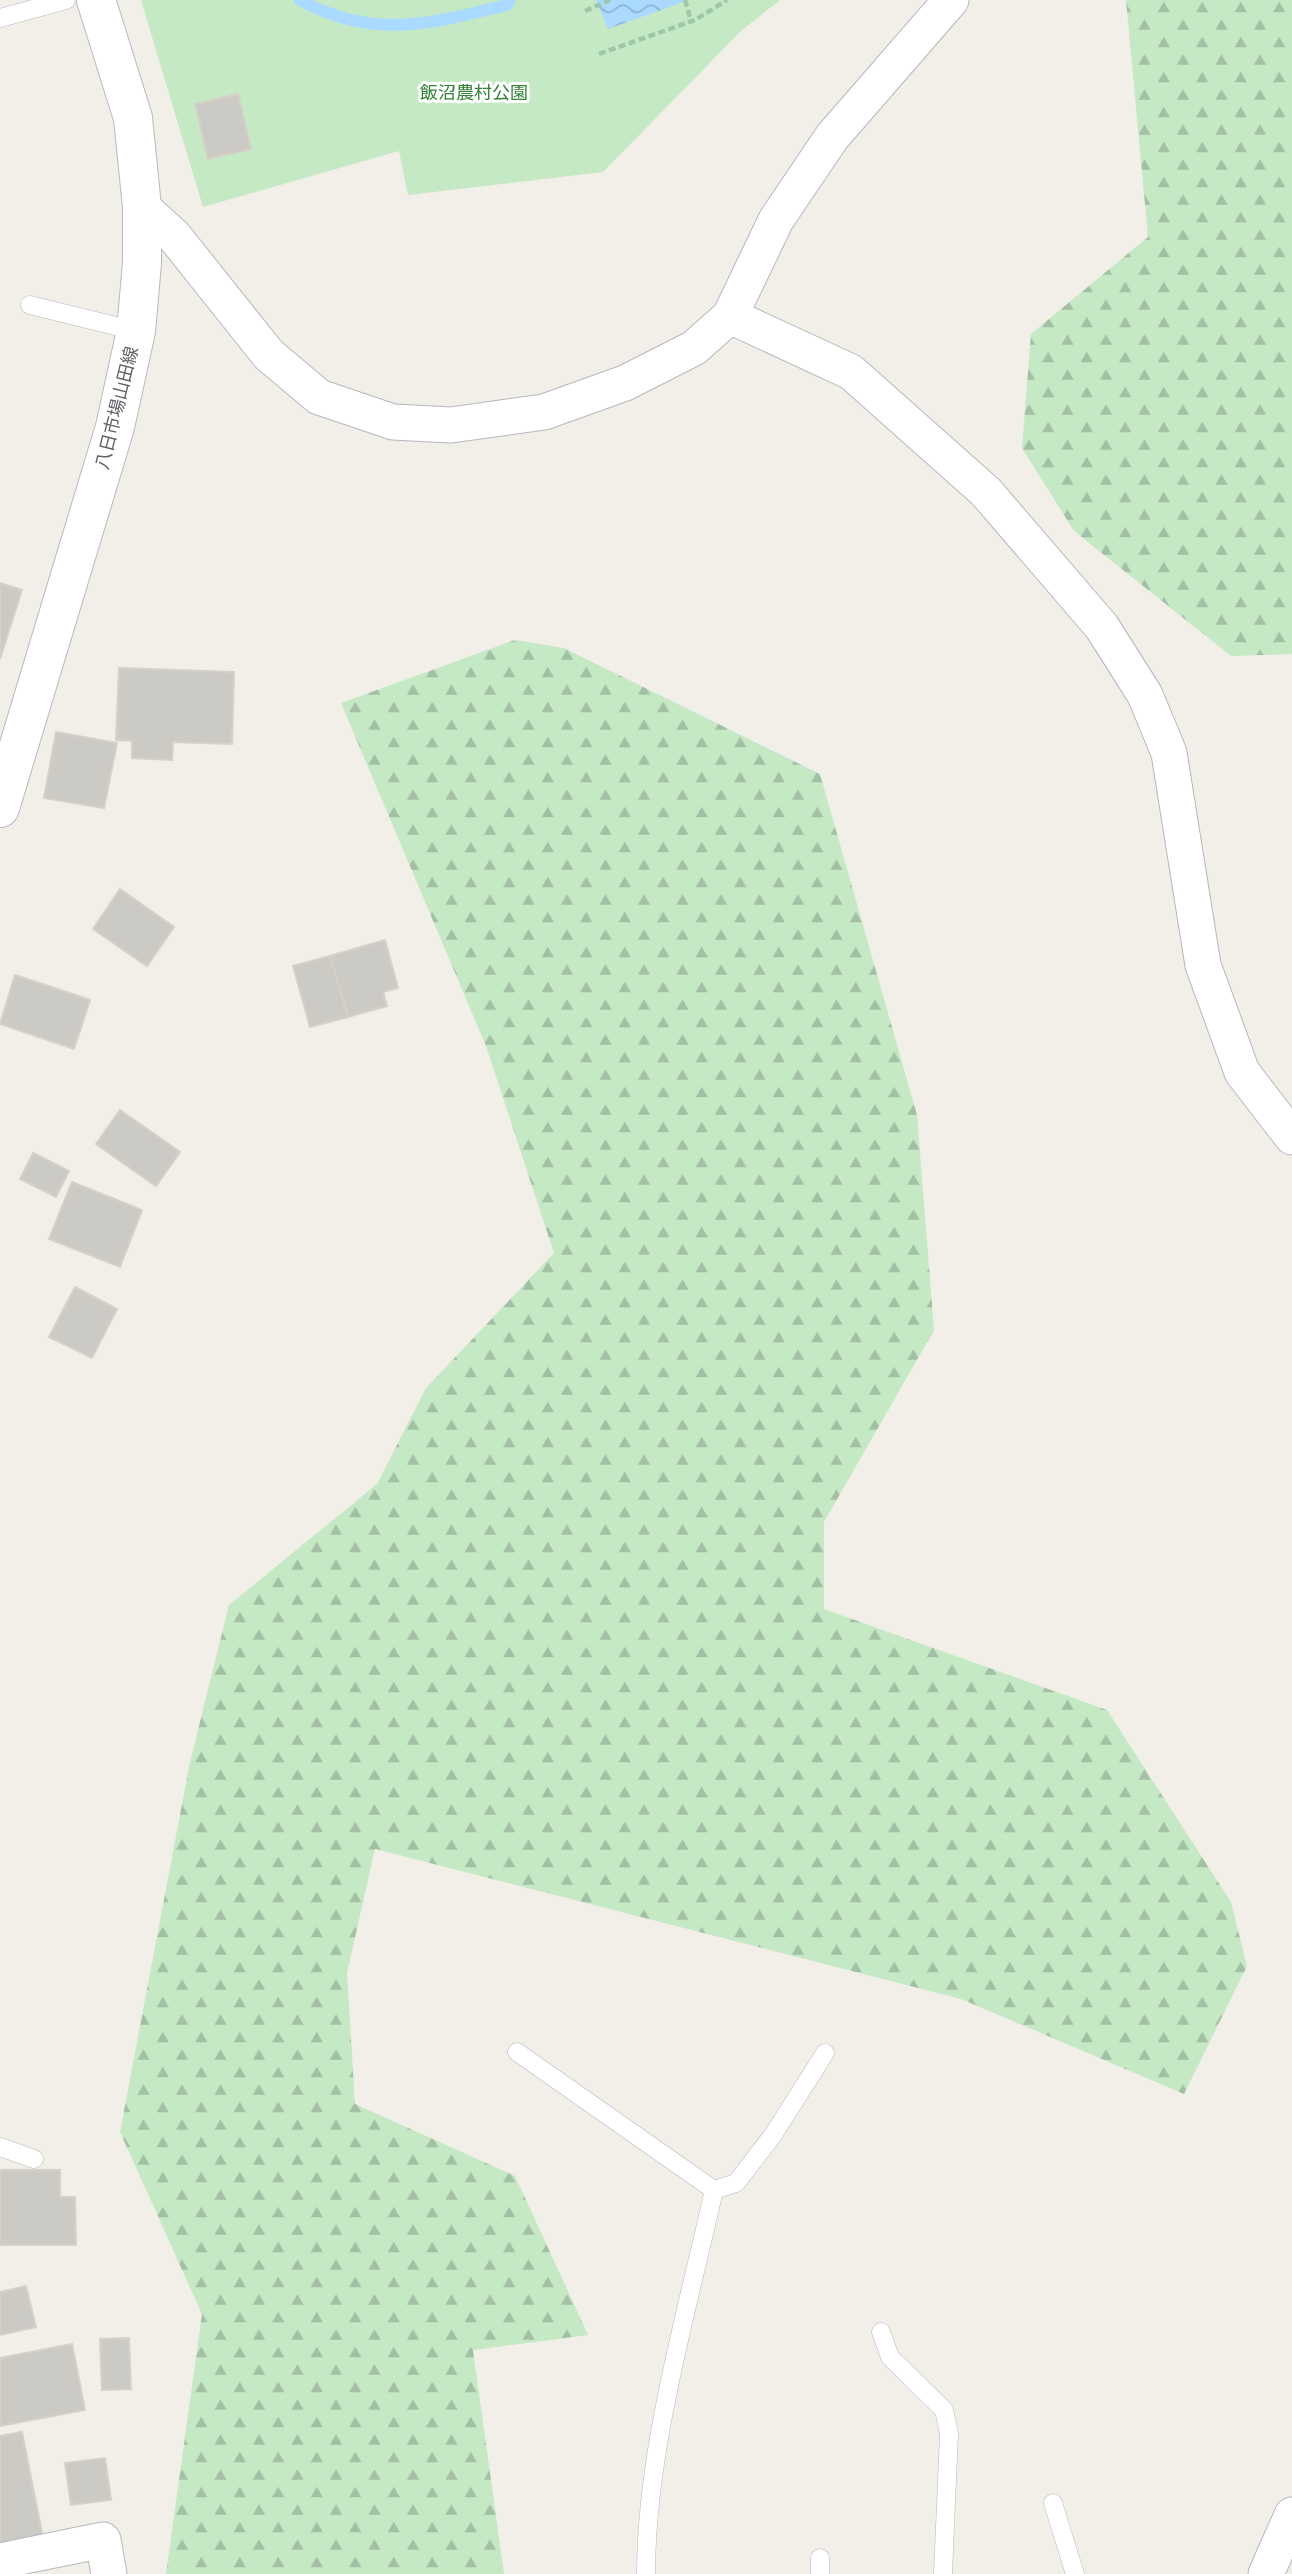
<svg xmlns="http://www.w3.org/2000/svg" width="1292" height="2574" viewBox="0 0 1292 2574" font-family="Signika,'Noto Sans JP',sans-serif">
	<defs>
		<pattern id="forest-firs" width="22" height="20" patternUnits="userSpaceOnUse" patternTransform="scale(1.75)"><rect width="22" height="20" fill="#c5e8c5"/><path d="M5 1l3.5 6h-7zM16 11l3.5 6h-7z" fill="#a3c0a4"/></pattern>
		<pattern id="water-waves" width="16" height="10" patternUnits="userSpaceOnUse" patternTransform="scale(1.75)"><rect width="16" height="10" fill="#aadaff"/><path d="M0 5q4-4 8 0t8 0" fill="none" stroke="#8eb4d2"/></pattern>
	</defs>
	<rect width="100%" height="100%" fill="#f1efe8"/>
	<polygon fill="#c5e8c5" points="141,0 780,0 742,30 603,172 408,195 399,151 203,207"/>
	<g fill="url(#forest-firs)">
		<polygon points="1126,0 1292,0 1292,654 1231,656 1074,531 1022,448 1031,334 1148,237"/>
		<polygon points="515,640 564,648 820,774 917,1115 934,1330 824,1522 824,1609 1107,1710 1231,1902 1247,1966 1184,2094 961,1999 375,1849 347,1973 355,2104 515,2176 588,2335 473,2350 504,2574 166,2574 202,2314 120,2132 190,1762 229,1605 377,1484 426,1388 554,1253 486,1046 341,703"/>
	</g>
	<polygon fill="url(#water-waves)" points="596,0 689,0 608,29"/>
	<g fill="none" stroke-linecap="round" stroke-linejoin="round">
		<path stroke="#aadaff" stroke-width="12" d="M 300,0 C 373,40 430,24 507,5 L 510,0"/>
	</g>
	<g fill="#cccac5" stroke="#d6d1c6" stroke-width="2">
		<polygon points="238,94 251,149 208,159 195,104"/>
		<polygon points="0,583 22,590 0,659"/>
		<polygon points="119,668 234,672 232,744 173,742 172,760 132,758 132,741 116,740"/>
		<polygon points="56,732 117,743 104,808 44,798"/>
		<polygon points="120,889 174,927 147,966 93,929"/>
		<polygon points="385,940 398,988 383,992 387,1006 348,1017 330,956"/>
		<polygon points="330,956 348,1017 310,1027 293,966"/>
		<polygon points="15,975 90,1000 74,1049 0,1024"/>
		<polygon points="120,1110 180,1152 156,1186 96,1144"/>
		<polygon points="33,1153 69,1171 56,1197 20,1179"/>
		<polygon points="72,1182 142,1210 120,1267 49,1239"/>
		<polygon points="75,1287 117,1309 92,1358 49,1337"/>
		<polygon points="0,2170 60,2170 60,2197 75,2197 76,2245 0,2245"/>
		<polygon points="26,2286 36,2327 0,2335 0,2292"/>
		<polygon points="129,2338 131,2389 102,2390 100,2339"/>
		<polygon points="72,2344 85,2410 0,2426 0,2358"/>
		<polygon points="22,2432 43,2538 0,2546 0,2436"/>
		<polygon points="105,2458 111,2500 71,2505 65,2463"/>
	</g>
	<g fill="none" stroke-linecap="round" stroke-linejoin="round">
		<defs>
			<g id="lane">
				<polyline points="0,18 66,0"/>
				<polyline points="30,305 136,331"/>
				<polyline points="517,2052 714,2190 736,2183 773,2135 825,2053"/>
				<polyline points="0,2147 34,2159"/>
				<polyline points="881,2332 890,2357 944,2410 949,2433 943,2574"/>
				<polyline points="1053,2503 1075,2574"/>
				<polyline points="820,2558 820,2574"/>
				<path d="M 646,2574 C 646,2450 687,2312 714,2190"/>
			</g>
			<g id="street">
				<polyline points="142,207 174,236 269,355 319,397 393,422 451,425 544,412 625,383 694,348 730,316 776,220 832,137 951,0"/>
				<polyline points="730,316 851,372 986,492 1102,627 1145,695 1169,753 1203,965 1242,1072 1292,1137"/>
				<polyline points="0,2561 103,2540 109,2574"/>
				<polyline points="1266,2574 1292,2515"/>
			</g>
			<polyline id="secondary" points="0,808 115,427 136,331 142,263 142,207 133,118 96,0"/>
		</defs>
		<use href="#lane" stroke="#b5b8bc" stroke-width="19"/>
		<use href="#street" stroke="#b5b8bc" stroke-width="37"/>
		<use href="#secondary" stroke="#b6babf" stroke-width="40"/>
		<g stroke="#9cc7a9" stroke-width="4.5" stroke-dasharray="7 3.5" stroke-linecap="butt">
			<polyline points="685,0 691,21"/>
			<polyline points="585,11 610,0"/>
			<polyline points="599,54 695,20 727,0"/>
		</g>
		<use href="#lane" stroke="#fff" stroke-width="18"/>
		<use href="#street" stroke="#fff" stroke-width="35"/>
		<use href="#secondary" stroke="#fff" stroke-width="38"/>
	</g>
	<g text-anchor="middle" dominant-baseline="central" stroke-width="6" stroke-linejoin="round" paint-order="stroke">
		<g font-size="18" fill="#348238" stroke="#fff">
			<text x="474" y="93">飯沼農村公園</text>
		</g>
		<g font-size="18" fill="#5f6368" stroke="#fff">
			<text transform="translate(117 408) rotate(-76)">八日市場山田線</text>
		</g>
	</g>
</svg>
